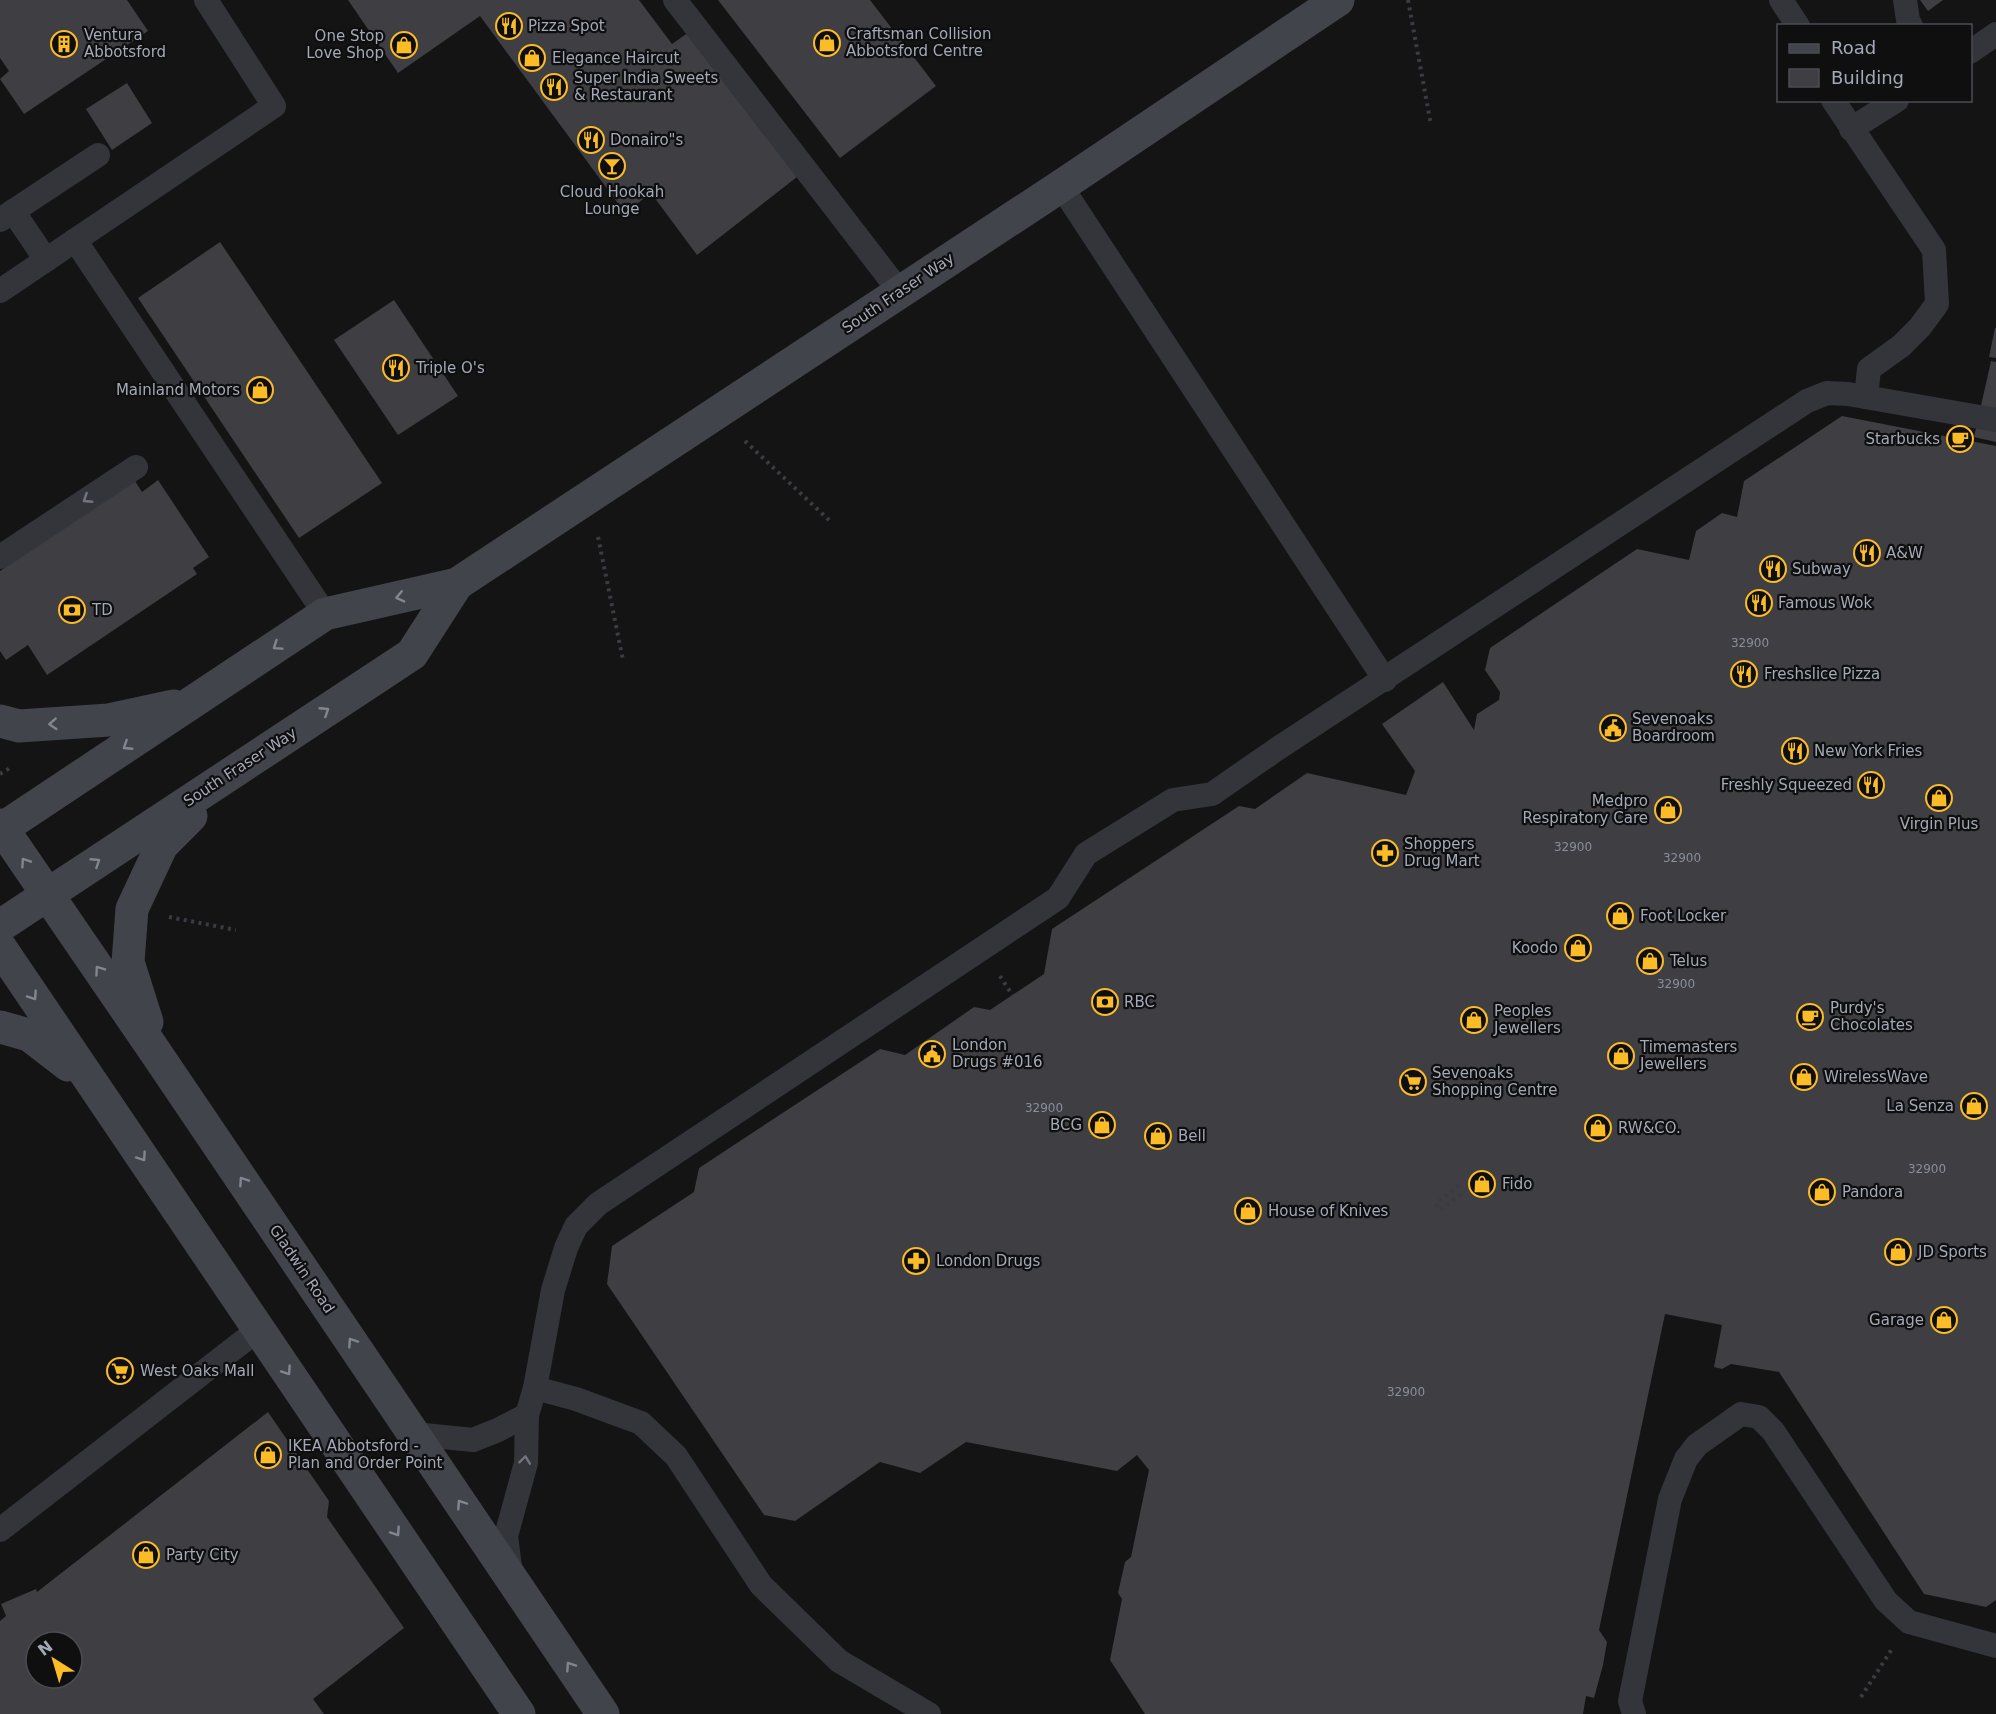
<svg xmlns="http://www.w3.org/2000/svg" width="1996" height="1714" viewBox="0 0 1996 1714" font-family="'DejaVu Sans',sans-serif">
	<rect width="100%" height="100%" fill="#141415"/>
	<g fill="#3e3e43" fill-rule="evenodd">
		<polygon points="0,0 127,0 148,31 24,114 0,79 9,71 0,58"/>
		<polygon points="348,0 639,0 672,44 689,32 797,177 697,255 651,193 625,213 480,16 398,73"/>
		<polygon points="718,0 870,0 936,86 840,158"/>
		<polygon points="1920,0 1943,0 1928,11"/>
		<polygon points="127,83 152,123 112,150 86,109"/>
		<polygon points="220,242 382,483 299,538 138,298"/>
		<polygon points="394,300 458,396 398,435 334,340"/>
		<polygon points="1995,328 1996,328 1996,358 1989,357"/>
		<polygon points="1991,361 1996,362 1996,442 1974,437"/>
		<polygon points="1842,416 1996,446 1996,1600 1986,1607 1924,1594 1779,1372 1731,1364 1722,1369 1714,1367 1722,1325 1665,1314 1599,1630 1607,1642 1603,1665 1594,1698 1586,1696 1583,1714 1145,1714 1110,1660 1122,1599 1118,1593 1125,1562 1131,1557 1149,1470 1137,1455 1117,1471 966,1442 920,1473 880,1462 795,1521 764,1515 607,1284 612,1246 694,1192 699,1168 880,1049 905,1055 974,1007 990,1010 1044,974 1052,929 1239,806 1255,809 1307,773 1406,795 1415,771 1382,724 1443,682 1474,730 1477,714 1499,700 1500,692 1485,670 1490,648 1637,549 1689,560 1696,531 1722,513 1737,517 1744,481"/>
		<polygon points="158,480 209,557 193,568 197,574 47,675 28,645 6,660 0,651 0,571 135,481 142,492"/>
		<path d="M 268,1412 L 329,1501 L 327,1517 L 404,1628 L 313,1699 L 324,1714 L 0,1714 L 0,1621 L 6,1616 L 1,1604 L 36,1589 L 37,1592 ZM 36,1642 L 72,1642 L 72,1678 L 36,1678 Z"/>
	</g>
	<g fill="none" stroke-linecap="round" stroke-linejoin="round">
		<g stroke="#3a3c42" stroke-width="4" stroke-dasharray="3 4.5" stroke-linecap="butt">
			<polyline points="1408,0 1431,125"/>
			<polyline points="745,441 830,521"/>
			<polyline points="598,537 623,660"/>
			<polyline points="0,774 10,768"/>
			<polyline points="169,917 236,930"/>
			<polyline points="1000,976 1013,996"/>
			<polyline points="1459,1185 1436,1204 1440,1210 1464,1192"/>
			<polyline points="1861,1697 1892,1649"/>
		</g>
		<g stroke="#34353b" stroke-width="24">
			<polyline points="675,0 900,292"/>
			<polyline points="1781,0 1798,26"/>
			<polyline points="1905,0 1908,20 1911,26"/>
			<polyline points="1970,52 1996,34"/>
			<polyline points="1833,100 1934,250 1937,304 1920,327 1901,346 1869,369 1866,397"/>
			<polyline points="1851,129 1897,100"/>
			<polyline points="1061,186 1385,680"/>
			<polyline points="13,211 46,260"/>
			<polyline points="0,220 98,155"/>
			<polyline points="75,240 325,614"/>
			<polyline points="0,291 274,106 206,0"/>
			<polyline points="0,557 136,467"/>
			<polyline points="535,1388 576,1399 641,1423 676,1456 761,1585 839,1661 929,1714"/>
			<polyline points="414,1434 473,1440 498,1430 527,1415"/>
			<polyline points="0,1530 259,1329"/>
			<polyline points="511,1574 506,1536 526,1463 527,1415 535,1388 553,1290 566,1248 576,1226 598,1204 1058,898 1086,854 1173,800 1212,794 1277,749 1807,401 1827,393 1848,394 1996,420"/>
			<polyline points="1634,1714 1630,1701 1670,1499 1686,1459 1697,1445 1741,1414 1759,1417 1773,1431 1886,1601 1909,1622 1996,1646"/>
		</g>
		<g stroke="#42444b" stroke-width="33">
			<polyline points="0,721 19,726 109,720 174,706"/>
			<polyline points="0,825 156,1053 603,1714"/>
			<polyline points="0,830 325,614 457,584 1061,186 1338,0"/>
			<polyline points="0,926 412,654 457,584"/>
			<polyline points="0,947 519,1714"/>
			<polyline points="147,1022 128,962 132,909 162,845 191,816"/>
			<polyline points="0,1027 29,1035 68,1065"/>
		</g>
	</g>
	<defs><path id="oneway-chevron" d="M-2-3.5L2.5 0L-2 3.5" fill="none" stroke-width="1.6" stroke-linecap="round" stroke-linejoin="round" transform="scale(1.5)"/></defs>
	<g stroke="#72757f">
		<use href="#oneway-chevron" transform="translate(87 499) rotate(147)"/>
		<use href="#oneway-chevron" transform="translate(525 1460) rotate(-83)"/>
	</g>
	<g stroke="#828691">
		<use href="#oneway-chevron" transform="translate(400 597) rotate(167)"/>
		<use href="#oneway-chevron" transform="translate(277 646) rotate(146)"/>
		<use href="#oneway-chevron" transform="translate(325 711) rotate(-33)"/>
		<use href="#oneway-chevron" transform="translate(53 724) rotate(176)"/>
		<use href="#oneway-chevron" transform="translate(127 746) rotate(147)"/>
		<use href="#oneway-chevron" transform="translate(25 862) rotate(-124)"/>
		<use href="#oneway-chevron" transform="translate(96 862) rotate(-33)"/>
		<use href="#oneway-chevron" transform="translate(99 970) rotate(-125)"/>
		<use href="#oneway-chevron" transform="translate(33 996) rotate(56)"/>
		<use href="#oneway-chevron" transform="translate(142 1157) rotate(56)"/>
		<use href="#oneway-chevron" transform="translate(243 1181) rotate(-124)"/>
		<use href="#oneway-chevron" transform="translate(352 1342) rotate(-124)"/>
		<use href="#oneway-chevron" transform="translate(287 1371) rotate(56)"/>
		<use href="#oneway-chevron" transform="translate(461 1504) rotate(-124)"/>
		<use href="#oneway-chevron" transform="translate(396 1532) rotate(56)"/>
		<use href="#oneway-chevron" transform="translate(570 1666) rotate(-124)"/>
	</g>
	<defs>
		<symbol id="restaurant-ring" viewBox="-11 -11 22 22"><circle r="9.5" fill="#0f0f10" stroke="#fbbc26" stroke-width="1.5"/><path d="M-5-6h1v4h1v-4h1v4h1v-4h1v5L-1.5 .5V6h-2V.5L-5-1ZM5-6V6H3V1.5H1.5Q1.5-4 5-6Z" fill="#fbbc26"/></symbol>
		<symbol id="shop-ring" viewBox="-11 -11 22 22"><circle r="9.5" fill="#0f0f10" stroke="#fbbc26" stroke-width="1.5"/><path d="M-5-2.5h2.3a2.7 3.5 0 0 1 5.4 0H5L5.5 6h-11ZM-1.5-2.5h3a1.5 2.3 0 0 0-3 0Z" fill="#fbbc26"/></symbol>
		<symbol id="building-ring" viewBox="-11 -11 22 22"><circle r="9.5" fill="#0f0f10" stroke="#fbbc26" stroke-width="1.5"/><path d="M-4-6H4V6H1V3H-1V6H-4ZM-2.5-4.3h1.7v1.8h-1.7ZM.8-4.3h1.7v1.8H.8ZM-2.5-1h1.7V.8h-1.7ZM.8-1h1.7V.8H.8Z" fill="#fbbc26"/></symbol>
		<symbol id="bar-ring" viewBox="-11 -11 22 22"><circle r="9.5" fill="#0f0f10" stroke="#fbbc26" stroke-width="1.5"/><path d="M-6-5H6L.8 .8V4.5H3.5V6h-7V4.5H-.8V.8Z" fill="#fbbc26"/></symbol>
		<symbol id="cafe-ring" viewBox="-11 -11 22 22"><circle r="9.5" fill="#0f0f10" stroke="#fbbc26" stroke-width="1.5"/><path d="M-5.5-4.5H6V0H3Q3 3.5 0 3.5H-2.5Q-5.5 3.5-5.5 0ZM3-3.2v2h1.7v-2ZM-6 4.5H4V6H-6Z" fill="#fbbc26"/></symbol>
		<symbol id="bank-ring" viewBox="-11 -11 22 22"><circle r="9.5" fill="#0f0f10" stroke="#fbbc26" stroke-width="1.5"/><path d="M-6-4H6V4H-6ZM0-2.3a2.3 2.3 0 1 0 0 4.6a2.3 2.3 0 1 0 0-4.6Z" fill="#fbbc26"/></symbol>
		<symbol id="civic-ring" viewBox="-11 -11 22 22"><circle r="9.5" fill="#0f0f10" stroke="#fbbc26" stroke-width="1.5"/><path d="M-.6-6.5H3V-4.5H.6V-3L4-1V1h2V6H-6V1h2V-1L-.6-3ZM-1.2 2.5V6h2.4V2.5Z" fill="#fbbc26"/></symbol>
		<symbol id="pharmacy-ring" viewBox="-11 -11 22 22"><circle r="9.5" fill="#0f0f10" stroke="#fbbc26" stroke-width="1.5"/><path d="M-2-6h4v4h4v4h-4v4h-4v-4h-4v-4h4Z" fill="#fbbc26"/></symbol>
		<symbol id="supermarket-ring" viewBox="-11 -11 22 22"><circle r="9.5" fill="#0f0f10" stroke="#fbbc26" stroke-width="1.5"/><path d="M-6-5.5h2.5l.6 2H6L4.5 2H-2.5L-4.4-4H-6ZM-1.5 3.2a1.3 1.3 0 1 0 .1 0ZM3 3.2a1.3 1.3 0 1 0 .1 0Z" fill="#fbbc26"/></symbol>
	</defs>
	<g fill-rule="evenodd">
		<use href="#restaurant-ring" x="494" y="11" width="30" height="30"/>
		<use href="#shop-ring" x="812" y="28" width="30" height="30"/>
		<use href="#building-ring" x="49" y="29" width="30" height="30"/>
		<use href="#shop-ring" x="389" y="30" width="30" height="30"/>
		<use href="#shop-ring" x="517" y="43" width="30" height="30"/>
		<use href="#restaurant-ring" x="539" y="72" width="30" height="30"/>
		<use href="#restaurant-ring" x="576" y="125" width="30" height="30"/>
		<use href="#bar-ring" x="597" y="151" width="30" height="30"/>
		<use href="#restaurant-ring" x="381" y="353" width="30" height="30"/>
		<use href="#shop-ring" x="245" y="375" width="30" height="30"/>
		<use href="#cafe-ring" x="1945" y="424" width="30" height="30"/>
		<use href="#restaurant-ring" x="1852" y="538" width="30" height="30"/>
		<use href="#restaurant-ring" x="1758" y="554" width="30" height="30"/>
		<use href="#restaurant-ring" x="1744" y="588" width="30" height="30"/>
		<use href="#bank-ring" x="57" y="595" width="30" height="30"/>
		<use href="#restaurant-ring" x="1729" y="659" width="30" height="30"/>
		<use href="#civic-ring" x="1598" y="713" width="30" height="30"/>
		<use href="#restaurant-ring" x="1780" y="736" width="30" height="30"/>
		<use href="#restaurant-ring" x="1856" y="770" width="30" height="30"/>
		<use href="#shop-ring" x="1924" y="783" width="30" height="30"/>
		<use href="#shop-ring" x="1653" y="795" width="30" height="30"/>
		<use href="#pharmacy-ring" x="1370" y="838" width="30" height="30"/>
		<use href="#shop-ring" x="1605" y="901" width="30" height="30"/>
		<use href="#shop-ring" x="1563" y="933" width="30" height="30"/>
		<use href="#shop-ring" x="1635" y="946" width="30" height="30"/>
		<use href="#bank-ring" x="1090" y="987" width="30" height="30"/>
		<use href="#cafe-ring" x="1795" y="1002" width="30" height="30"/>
		<use href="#shop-ring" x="1459" y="1005" width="30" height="30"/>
		<use href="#civic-ring" x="917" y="1039" width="30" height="30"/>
		<use href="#shop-ring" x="1606" y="1041" width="30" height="30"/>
		<use href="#shop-ring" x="1789" y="1062" width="30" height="30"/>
		<use href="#supermarket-ring" x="1398" y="1067" width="30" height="30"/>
		<use href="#shop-ring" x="1959" y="1091" width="30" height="30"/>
		<use href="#shop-ring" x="1087" y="1110" width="30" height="30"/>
		<use href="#shop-ring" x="1583" y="1113" width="30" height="30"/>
		<use href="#shop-ring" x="1143" y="1121" width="30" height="30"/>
		<use href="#shop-ring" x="1467" y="1169" width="30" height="30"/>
		<use href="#shop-ring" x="1807" y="1177" width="30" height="30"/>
		<use href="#shop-ring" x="1233" y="1196" width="30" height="30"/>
		<use href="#shop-ring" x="1883" y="1237" width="30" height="30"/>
		<use href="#pharmacy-ring" x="901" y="1246" width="30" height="30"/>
		<use href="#shop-ring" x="1929" y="1305" width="30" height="30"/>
		<use href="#supermarket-ring" x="105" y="1356" width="30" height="30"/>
		<use href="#shop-ring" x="253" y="1440" width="30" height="30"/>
		<use href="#shop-ring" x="131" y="1540" width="30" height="30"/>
	</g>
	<g text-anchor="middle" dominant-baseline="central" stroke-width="4.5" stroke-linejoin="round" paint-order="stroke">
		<g font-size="12" fill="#8a8e9a">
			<text x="1750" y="643">32900</text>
			<text x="1573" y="847">32900</text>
			<text x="1682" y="858">32900</text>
			<text x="1676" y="984">32900</text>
			<text x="1044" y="1108">32900</text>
			<text x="1927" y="1169">32900</text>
			<text x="1406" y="1392">32900</text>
		</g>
		<g font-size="15" fill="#a4a9b7" stroke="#0f0f10" text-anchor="start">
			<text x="528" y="26">Pizza Spot</text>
			<text x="846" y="34">Craftsman Collision<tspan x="846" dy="17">Abbotsford Centre</tspan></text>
			<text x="84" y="35">Ventura<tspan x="84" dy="17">Abbotsford</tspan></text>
			<text x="384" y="36" text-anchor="end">One Stop<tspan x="384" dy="17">Love Shop</tspan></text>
			<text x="552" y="58">Elegance Haircut</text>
			<text x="574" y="78">Super India Sweets<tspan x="574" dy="17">&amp; Restaurant</tspan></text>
			<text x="610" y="140">Donairo"s</text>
			<text x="612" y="192" text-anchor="middle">Cloud Hookah<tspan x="612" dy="17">Lounge</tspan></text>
			<text x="416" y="368">Triple O's</text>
			<text x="240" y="390" text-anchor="end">Mainland Motors</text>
			<text x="1940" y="439" text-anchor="end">Starbucks</text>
			<text x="1886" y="553">A&amp;W</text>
			<text x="1792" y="569">Subway</text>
			<text x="1778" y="603">Famous Wok</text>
			<text x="92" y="610">TD</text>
			<text x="1764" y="674">Freshslice Pizza</text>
			<text x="1632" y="719">Sevenoaks<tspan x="1632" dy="17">Boardroom</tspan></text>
			<text x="1814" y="751">New York Fries</text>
			<text x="1852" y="785" text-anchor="end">Freshly Squeezed</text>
			<text x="1648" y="801" text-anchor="end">Medpro<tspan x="1648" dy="17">Respiratory Care</tspan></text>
			<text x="1939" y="824" text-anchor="middle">Virgin Plus</text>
			<text x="1404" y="844">Shoppers<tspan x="1404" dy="17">Drug Mart</tspan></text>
			<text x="1640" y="916">Foot Locker</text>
			<text x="1558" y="948" text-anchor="end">Koodo</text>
			<text x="1670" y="961">Telus</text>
			<text x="1124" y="1002">RBC</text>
			<text x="1830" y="1008">Purdy's<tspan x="1830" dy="17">Chocolates</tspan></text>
			<text x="1494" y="1011">Peoples<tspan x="1494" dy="17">Jewellers</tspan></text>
			<text x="952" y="1045">London<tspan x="952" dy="17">Drugs #016</tspan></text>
			<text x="1640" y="1047">Timemasters<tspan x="1640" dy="17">Jewellers</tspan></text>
			<text x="1432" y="1073">Sevenoaks<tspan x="1432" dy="17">Shopping Centre</tspan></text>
			<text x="1824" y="1077">WirelessWave</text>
			<text x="1954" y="1106" text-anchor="end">La Senza</text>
			<text x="1082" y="1125" text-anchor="end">BCG</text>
			<text x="1618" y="1128">RW&amp;CO.</text>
			<text x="1178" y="1136">Bell</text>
			<text x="1502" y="1184">Fido</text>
			<text x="1842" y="1192">Pandora</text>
			<text x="1268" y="1211">House of Knives</text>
			<text x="1918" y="1252">JD Sports</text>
			<text x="936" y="1261">London Drugs</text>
			<text x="1924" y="1320" text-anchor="end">Garage</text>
			<text x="140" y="1371">West Oaks Mall</text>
			<text x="288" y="1446">IKEA Abbotsford -<tspan x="288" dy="17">Plan and Order Point</tspan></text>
			<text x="166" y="1555">Party City</text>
		</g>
		<g font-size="15" fill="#a4a9b7" stroke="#0f0f10">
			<text transform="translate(898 293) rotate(-34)">South Fraser Way</text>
			<text transform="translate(240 767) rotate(-33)">South Fraser Way</text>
			<text transform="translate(302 1269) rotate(56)">Gladwin Road</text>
		</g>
	</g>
	<rect x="1777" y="24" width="195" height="78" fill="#0f0f10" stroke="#4b4d53" stroke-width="1.5"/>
	<rect x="1789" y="44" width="30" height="9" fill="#42444b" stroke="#4b4d53" stroke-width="1.5"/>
	<text x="1831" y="54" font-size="18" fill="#a4a9b7">Road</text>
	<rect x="1789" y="69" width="30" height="18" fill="#3e3e43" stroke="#4b4d53" stroke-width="1.5"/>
	<text x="1831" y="84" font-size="18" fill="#a4a9b7">Building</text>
	<g transform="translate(54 1660) rotate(323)"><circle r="28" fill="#0f0f10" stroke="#4b4d53" stroke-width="1.5"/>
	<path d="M0-4.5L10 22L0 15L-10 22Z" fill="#fbbc26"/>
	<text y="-9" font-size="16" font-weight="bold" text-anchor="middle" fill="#a4a9b7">N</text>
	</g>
</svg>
